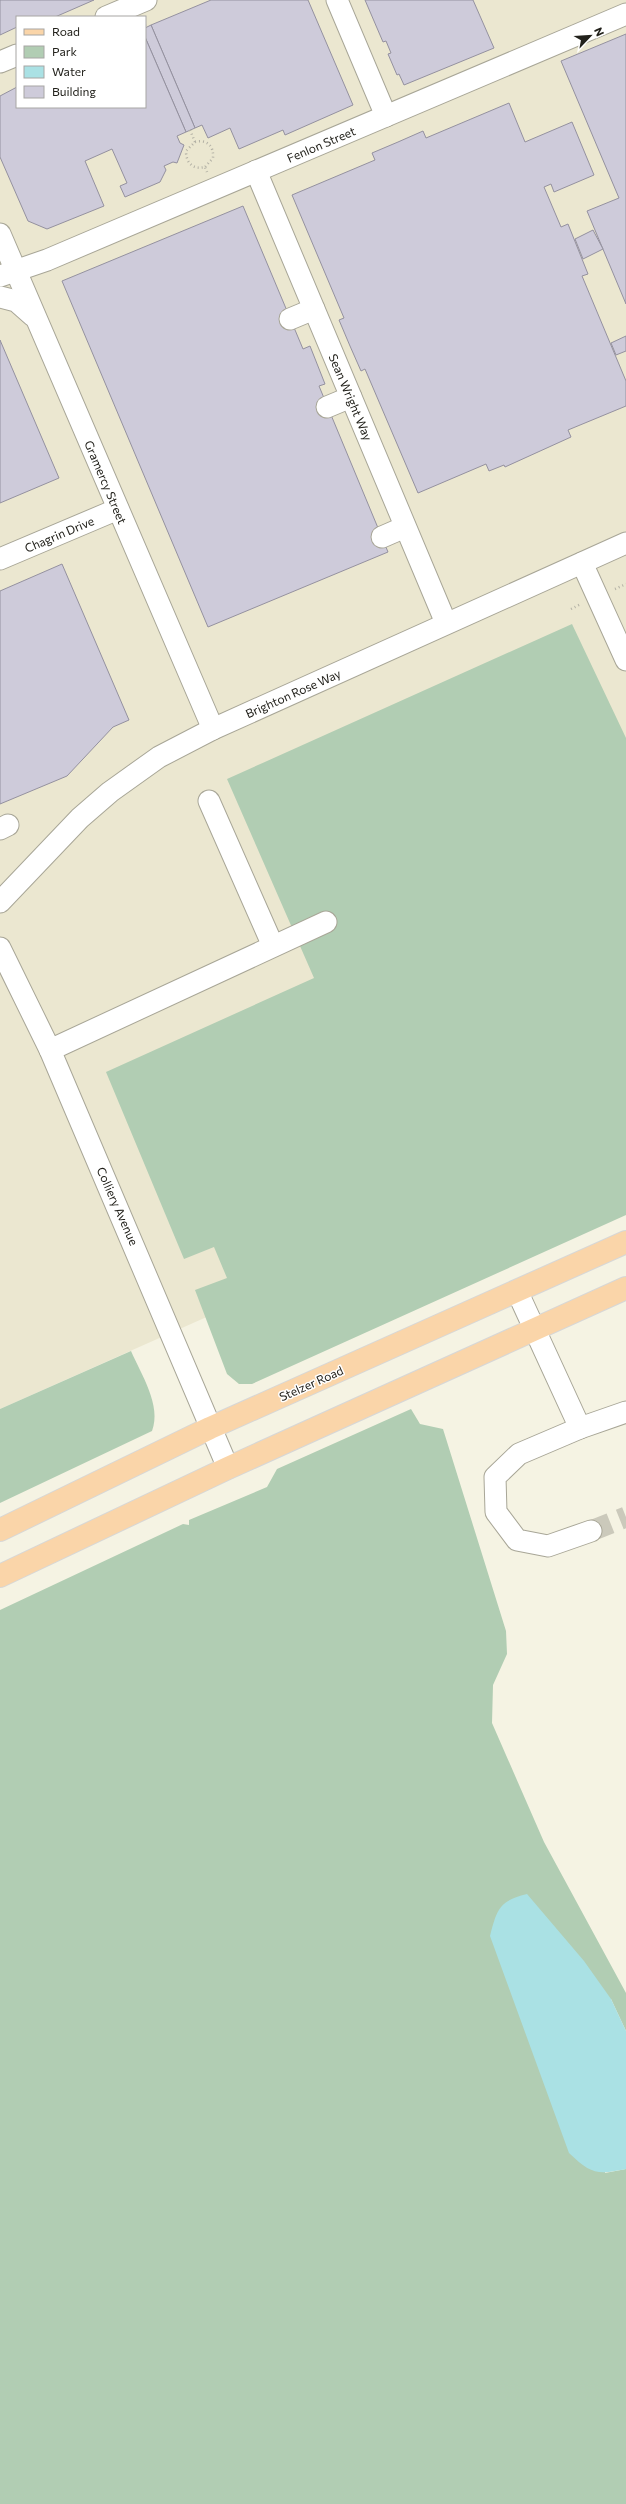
<svg xmlns="http://www.w3.org/2000/svg" width="626" height="2504" viewBox="0 0 626 2504" font-family="Commissioner,sans-serif">
	<rect width="100%" height="100%" fill="#f5f3e3"/>
	<path fill="#ebe7d0" fill-rule="evenodd" d="M 0,0 L 626,0 L 626,1130 L 0,1409 ZM 17,17 L 145,17 L 145,107 L 17,107 Z"/>
	<g fill="#b1cdb3">
		<polygon points="572,624 626,738 626,1215 252,1384 239,1384 227,1374 195,1290 227,1278 214,1247 184,1259 106,1072 314,978 227,779"/>
		<path d="M 131,1351 C 141,1374 162,1406 152,1431 L 0,1503 L 0,1409 Z"/>
		<polygon points="411,1409 420,1424 443,1429 506,1631 507,1654 493,1685 492,1723 544,1842 626,1993 626,2031 611,1999 605,2173 626,2169 626,2504 0,2504 0,1610 183,1524 189,1525 189,1520 267,1487 277,1469"/>
	</g>
	<path fill="#aae1e4" d="M 527,1894 L 584,1961 L 611,1999 L 626,2031 L 626,2169 C 597,2175 591,2174 569,2153 L 490,1936 C 497,1909 499,1901 527,1894 Z"/>
	<g fill="#cecbda" stroke="#94919f">
		<polygon points="0,0 94,0 55,17 17,17 17,27 0,35"/>
		<polygon points="211,0 308,0 353,105 285,135 283,130 239,149 230,128 208,138 202,125 195,128 151,25"/>
		<polygon points="365,0 473,0 494,48 404,85 399,74 397,75 388,54 391,53 386,41 383,42"/>
		<polygon points="151,25 195,128 186,132 145,37 145,28"/>
		<polygon points="626,34 626,304 587,211 619,198 561,61"/>
		<polygon points="145,37 186,132 177,136 180,143 184,145 177,163 173,162 164,166 166,170 160,182 125,197 120,186 127,183 112,149 85,161 104,206 47,229 28,221 0,157 0,96 17,87 17,107 145,107"/>
		<polygon points="509,103 525,142 572,122 594,175 554,192 551,184 544,187 561,227 568,224 588,274 582,276 626,381 626,406 568,430 571,437 505,467 504,465 489,471 486,464 418,493 365,369 361,371 350,346 339,320 344,318 292,195 375,160 372,153 398,142 423,131 426,138"/>
		<polygon points="243,206 303,349 310,346 325,384 319,386 388,552 208,627 62,281"/>
		<polygon points="593,230 603,249 583,259 575,239"/>
		<polygon points="626,336 626,351 616,355 611,343"/>
		<polygon points="0,340 59,478 0,503"/>
		<polygon points="62,564 129,720 113,727 67,776 0,804 0,591"/>
	</g>
	<g fill="none" stroke-linecap="round" stroke-linejoin="round">
		<polyline stroke="#cbc9bb" stroke-width="21" stroke-dasharray="21 10" stroke-linecap="butt" points="591,1531 626,1517"/>
		<defs>
			<g id="minor">
				<polyline points="337,0 386,116"/>
				<polyline points="106,17 146,0"/>
				<polyline points="0,62 17,55"/>
				<polyline points="256,171 446,623"/>
				<polyline points="0,234 213,729"/>
				<polyline points="0,276 47,260 626,14"/>
				<polyline points="0,297 16,301 33,316"/>
				<polyline points="290,319 314,309"/>
				<polyline points="327,407 351,397"/>
				<polyline points="382,537 405,527"/>
				<polyline points="0,559 118,509"/>
				<polyline points="582,563 626,660"/>
				<polyline points="209,801 273,946"/>
				<polyline points="0,829 8,825"/>
				<polyline points="0,902 80,818 110,792 159,757 213,729 626,543"/>
				<polyline points="0,948 50,1050 228,1468"/>
				<polyline points="50,1050 326,922"/>
				<polyline points="517,1291 580,1428 626,1412"/>
				<polyline points="580,1428 519,1454 495,1477 496,1512 517,1540 548,1546 591,1531"/>
			</g>
			<g id="major">
				<polyline points="0,1530 210,1428 626,1242"/>
				<polyline points="0,1576 228,1468 626,1288"/>
			</g>
		</defs>
		<use href="#minor" stroke="#a8a697" stroke-width="23"/>
		<use href="#major" stroke="#d7d7d6" stroke-width="24"/>
		<g stroke="#b3b1a5" stroke-width="2.5" stroke-dasharray="1 3" stroke-linecap="butt">
			<polyline points="145,25 146,27"/>
			<path d="M 190,130 L 195,142 L 186,151 C 186,163 193,170 205,167 L 207,172"/>
			<path d="M 195,142 C 207,139 214,146 213,158 L 205,167"/>
			<polyline points="615,589 626,584"/>
			<polyline points="571,609 581,604"/>
		</g>
		<use href="#minor" stroke="#fff" stroke-width="21"/>
		<use href="#major" stroke="#fad5a9" stroke-width="22"/>
	</g>
	<g text-anchor="middle" dominant-baseline="central" stroke-width="3" stroke-linejoin="round" paint-order="stroke">
		<g font-size="12" fill="#22211b" stroke="#fff">
			<text transform="translate(321 144) rotate(-23)">Fenlon Street</text>
			<text transform="translate(351 397) rotate(67)">Sean Wright Way</text>
			<text transform="translate(106 482) rotate(67)">Gramercy Street</text>
			<text transform="translate(59 534) rotate(-23)">Chagrin Drive</text>
			<text transform="translate(293 693) rotate(-24)">Brighton Rose Way</text>
			<text transform="translate(118 1206) rotate(66)">Colliery Avenue</text>
			<text transform="translate(311 1383) rotate(-24)">Stelzer Road</text>
		</g>
	</g>
	<rect x="16" y="16" width="130" height="92" fill="#ffffff" stroke="#a7a6a4"/>
	<rect x="24" y="29" width="20" height="6" fill="#fad5a9" stroke="#a7a6a4"/>
	<text x="52" y="36" font-size="12" fill="#22211b">Road</text>
	<rect x="24" y="46" width="20" height="12" fill="#b1cdb3" stroke="#a7a6a4"/>
	<text x="52" y="56" font-size="12" fill="#22211b">Park</text>
	<rect x="24" y="66" width="20" height="12" fill="#aae1e4" stroke="#a7a6a4"/>
	<text x="52" y="76" font-size="12" fill="#22211b">Water</text>
	<rect x="24" y="86" width="20" height="12" fill="#cecbda" stroke="#a7a6a4"/>
	<text x="52" y="96" font-size="12" fill="#22211b">Building</text>
	<g transform="translate(590 36) rotate(65)" stroke="#ffffff" stroke-width="3" paint-order="stroke">
	<path d="M0-3L7 15L0 10L-7 15Z" fill="#22211b"/>
	<text y="-6" font-size="11" font-weight="bold" text-anchor="middle" fill="#22211b">N</text>
	</g>
</svg>
